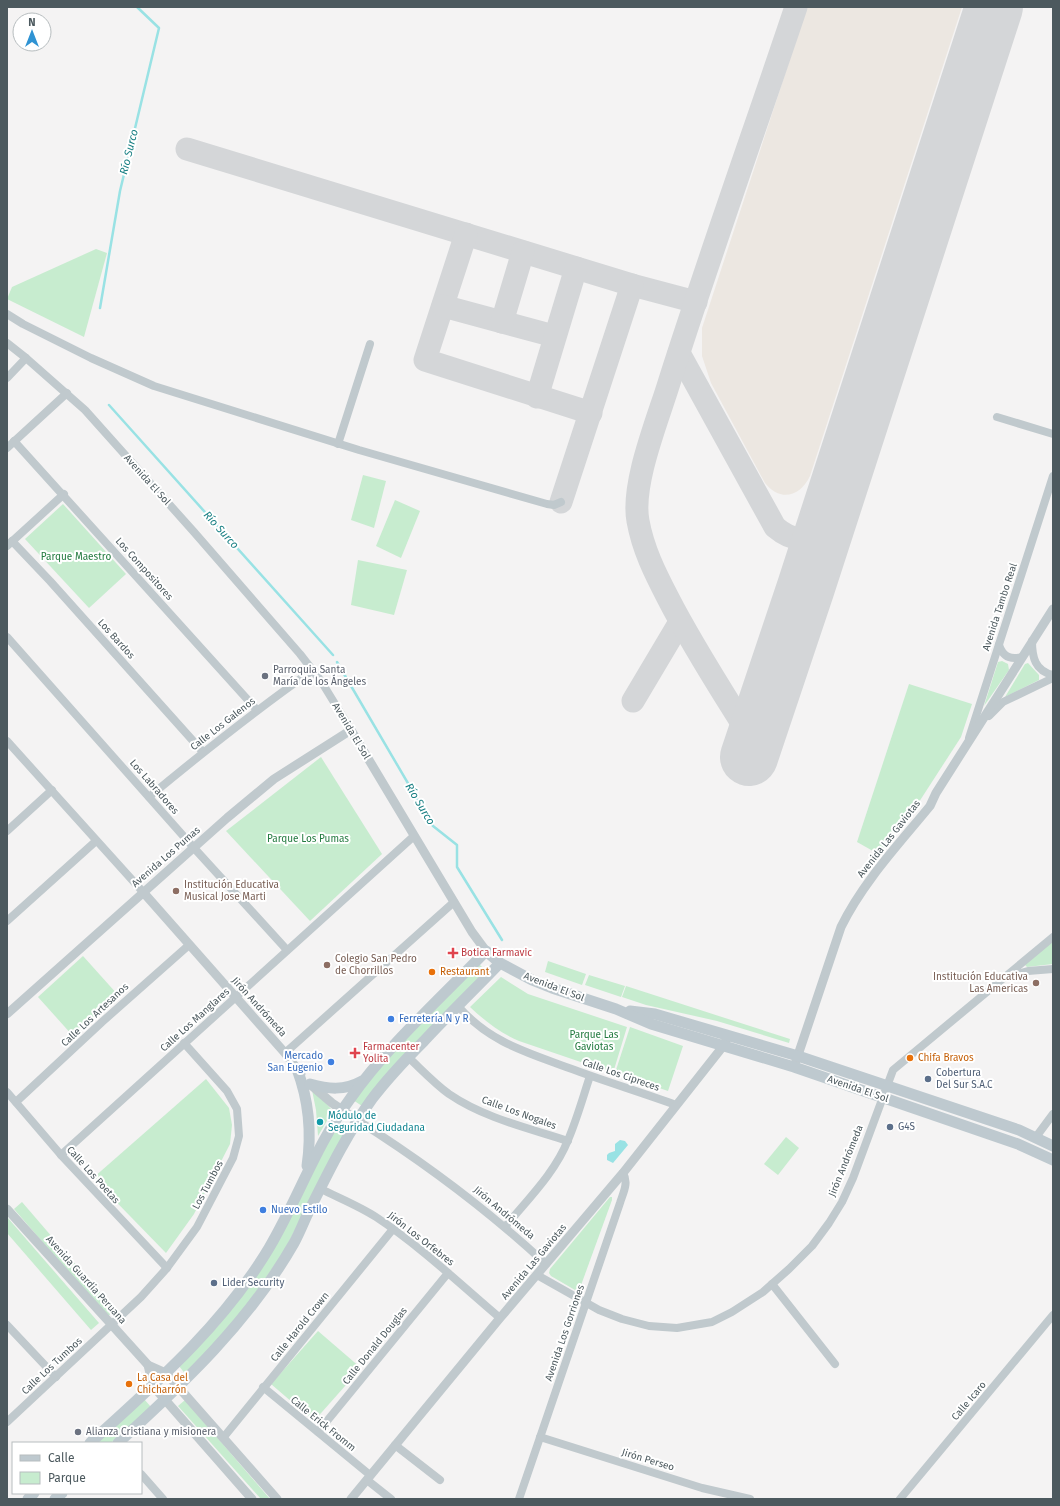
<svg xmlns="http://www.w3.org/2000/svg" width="1060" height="1506" viewBox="0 0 1060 1506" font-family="'Fira Sans',sans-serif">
	<rect width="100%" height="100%" fill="#f4f3f3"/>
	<g fill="#c7eccf">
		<polygon points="96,249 107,253 84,337 7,299 12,287"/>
		<polygon points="363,475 386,481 374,528 351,520"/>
		<polygon points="395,500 420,511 401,558 376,546"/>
		<polygon points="63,504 126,574 89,608 25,539"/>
		<polygon points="358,560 407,570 394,615 351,605"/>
		<polygon points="1002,661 1008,664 1009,670 984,706 997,665 998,662"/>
		<polygon points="1028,663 1039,675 1039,680 1005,697 1025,664"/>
		<polygon points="909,684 972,704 961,737 919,802 880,855 857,842"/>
		<polygon points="321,757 382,854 310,921 226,831"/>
		<polygon points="1053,939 1053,964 1027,967 1025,965"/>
		<polygon points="83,956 118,995 73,1036 38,997"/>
		<polygon points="548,961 586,974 582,985 545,972"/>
		<polygon points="479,964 486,971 362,1106 353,1100 379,1067"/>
		<polygon points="589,975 625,986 621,997 585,985"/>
		<path d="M 501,977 L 528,994 L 627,1027 L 613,1073 L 519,1041 C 500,1033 485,1021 470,1007 Z"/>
		<polygon points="626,986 790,1039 789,1043 717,1021 646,1005 622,997"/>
		<polygon points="630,1027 683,1046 668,1091 615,1073"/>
		<polygon points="206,1079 229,1108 232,1125 230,1144 194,1214 166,1253 93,1178"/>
		<polygon points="314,1089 331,1109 332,1112 318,1136 316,1110 312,1090"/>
		<polygon points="338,1123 347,1128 283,1253 242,1312 186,1375 179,1366 219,1325"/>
		<polygon points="786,1137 799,1148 778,1175 764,1164"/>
		<polygon points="610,1197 612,1197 612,1200 580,1288 578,1290 575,1290 551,1276 549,1273 550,1269"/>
		<polygon points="22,1202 115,1310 107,1317 14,1209"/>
		<polygon points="7,1217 99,1323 91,1330 7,1233"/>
		<polygon points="318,1331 361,1368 314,1421 271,1384"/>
		<polygon points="144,1399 151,1407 111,1443 96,1443"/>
		<polygon points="185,1400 270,1499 261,1499 178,1406"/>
	</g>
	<path fill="#ece7e1" d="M 807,7 L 962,7 L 810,476 C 800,497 780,502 765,483 L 711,383 L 702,356 L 702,328 Z"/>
	<polygon fill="#99e2e4" points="620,1140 625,1141 628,1145 613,1163 607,1160 607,1155 609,1153 615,1151 615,1144"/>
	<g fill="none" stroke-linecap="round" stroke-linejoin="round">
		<g stroke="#99e2e4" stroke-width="2.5">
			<polyline points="100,308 120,191 159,28 137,7"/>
			<polyline points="109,405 333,655"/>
			<polyline points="337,662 433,826 457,845 457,867 502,940"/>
		</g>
		<g stroke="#d4d6d8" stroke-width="23">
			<polyline points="187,149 632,285 696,302"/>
			<polyline points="466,234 425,360 591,413"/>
			<polyline points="443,306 554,336"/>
			<polyline points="502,322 523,252"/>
			<path d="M 679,353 L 775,527 C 794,543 808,542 826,526"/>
			<polyline points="537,397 576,268"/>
			<polyline points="561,502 632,285"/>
			<polyline points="633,701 680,622"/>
			<path d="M 753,741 C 724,694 693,647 668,598 C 655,573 643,549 638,521 C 631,484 658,419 669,383 C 709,257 754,132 796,7"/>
		</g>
		<polyline stroke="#d4d6d8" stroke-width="58" points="749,757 806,587 994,7"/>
		<g stroke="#c0c9cd" stroke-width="8">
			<polyline points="7,314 23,324 91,358 154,386 359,450 547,504 554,505 561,502"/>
			<polyline points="7,343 26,358 85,410 194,532 300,654 321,681 351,730"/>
			<polyline points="7,378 26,358"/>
			<polyline points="997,417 1053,434"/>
			<polyline points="14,441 257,710"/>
			<polyline points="338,444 370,344"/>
			<polyline points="7,448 67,393"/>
			<polyline points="12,541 50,581 203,752"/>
			<polyline points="7,546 64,494"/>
			<polyline points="7,637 194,848 287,950"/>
			<path d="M 1032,641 C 1032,657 1035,671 1053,675"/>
			<path d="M 999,645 C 1003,657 1011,660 1022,657"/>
			<polyline points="989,716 1003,702 1053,678"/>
			<polyline points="969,738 1053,476"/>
			<polyline points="7,741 143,892"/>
			<path d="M 149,797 C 202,753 256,710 313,670"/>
			<polyline points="7,831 52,790"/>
			<polyline points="7,921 96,841"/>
			<polyline points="1007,977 1028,971 1053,969"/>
			<path d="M 458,1006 C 489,1042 526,1052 569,1068 C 604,1081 640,1092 676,1105"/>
			<polyline points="285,1053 454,902"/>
			<path d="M 408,1057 C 421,1069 434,1083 449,1094 C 484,1118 528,1128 568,1141"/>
			<polyline points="7,1092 61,1155 167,1268"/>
			<polyline points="16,1102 102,1022 189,945"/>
			<path d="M 357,1120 C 425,1163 488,1210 546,1264"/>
			<polyline points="1036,1137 1053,1114"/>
			<path d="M 61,1155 C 178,1048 296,942 414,836"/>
			<path d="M 321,1189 C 339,1198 359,1206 376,1217 C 420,1246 460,1284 500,1318"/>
			<path d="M 505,1227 C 527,1200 555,1173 568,1140 C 577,1119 583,1097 590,1076"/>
			<polyline points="537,1275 599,1310 622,1319 649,1326 677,1328 712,1322 732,1312 763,1292 789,1269 812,1246 829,1223 842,1202 853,1178 893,1070 1053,937"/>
			<polyline points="772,1284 835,1364"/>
			<polyline points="7,1325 56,1377"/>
			<polyline points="263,1387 370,1475"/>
			<polyline points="7,1422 141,1297 167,1268 197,1227 233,1158 239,1136 237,1109 227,1091 184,1043"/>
			<polyline points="318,1432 448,1273"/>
			<polyline points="540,1437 702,1488 750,1499"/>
			<polyline points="223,1438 393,1229"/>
			<polyline points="395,1445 440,1480"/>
			<polyline points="141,1474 163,1499"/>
			<polyline points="367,1480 391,1499"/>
			<path d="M 519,1499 L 620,1203 C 623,1193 629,1183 623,1173"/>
			<polyline points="900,1499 1053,1315"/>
		</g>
		<g stroke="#c0c9cd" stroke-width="9">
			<polyline points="143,892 285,1053 301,1074"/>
			<polyline points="7,1014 227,818 274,779 351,730 472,932 486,951"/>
			<path d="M 796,1061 L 841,927 C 863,882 899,844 930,806 L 936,793 L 1053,609"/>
			<polyline points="311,1085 332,1103 357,1120"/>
			<polyline points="7,1209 111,1324 148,1365 166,1373 277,1499"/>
			<polyline points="148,1365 153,1386 252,1499"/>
			<polyline points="351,1499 500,1318 623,1173 724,1045 726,1040"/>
		</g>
		<g stroke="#bec9cf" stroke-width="11">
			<polyline points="630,1011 655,1014 798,1056 1019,1130 1053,1146"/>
			<path d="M 297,1069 C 309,1101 312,1132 307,1166"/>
			<path d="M 310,1084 C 328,1089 344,1091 362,1081"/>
			<path d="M 90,1443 C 155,1384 223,1325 269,1248 C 298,1199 316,1145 350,1099 C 387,1046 441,998 486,951 L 500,963 L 532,980 L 552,988 L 616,1009 L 651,1024 L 794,1067 L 1018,1144 L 1053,1160"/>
			<path d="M 118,1443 C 184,1383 249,1322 294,1243 C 299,1234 303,1224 307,1215 C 327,1175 346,1135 372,1099 C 388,1078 406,1059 424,1041 C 449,1014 475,989 500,963"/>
			<polyline points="28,1499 34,1493"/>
			<polyline points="55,1499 62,1493"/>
		</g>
	</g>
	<g fill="#6b7280" stroke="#fff" stroke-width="1.5">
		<circle cx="265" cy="676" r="4"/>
		<circle cx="78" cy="1432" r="4"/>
	</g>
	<g fill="#8d6e63" stroke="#fff" stroke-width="1.5">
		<circle cx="176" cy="891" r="4"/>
		<circle cx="327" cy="965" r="4"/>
		<circle cx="1036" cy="983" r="4"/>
	</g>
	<g fill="#e0444e" stroke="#fff" stroke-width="1.5">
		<path d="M451 947h4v4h4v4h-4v4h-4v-4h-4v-4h4z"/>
		<path d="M353 1047h4v4h4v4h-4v4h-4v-4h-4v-4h4z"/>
	</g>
	<g fill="#e8710a" stroke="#fff" stroke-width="1.5">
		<circle cx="432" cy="972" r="4"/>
		<circle cx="910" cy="1058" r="4"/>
		<circle cx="129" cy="1384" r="4"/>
	</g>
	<g fill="#3f7fe0" stroke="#fff" stroke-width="1.5">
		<circle cx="391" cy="1019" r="4"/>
		<circle cx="331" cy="1062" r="4"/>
		<circle cx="263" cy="1210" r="4"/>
	</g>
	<g fill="#5c6f8a" stroke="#fff" stroke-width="1.5">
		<circle cx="928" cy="1079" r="4"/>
		<circle cx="890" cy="1127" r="4"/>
		<circle cx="214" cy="1283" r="4"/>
	</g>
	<circle fill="#0f9aa8" stroke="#fff" stroke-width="1.5" cx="320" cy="1122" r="4"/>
	<g text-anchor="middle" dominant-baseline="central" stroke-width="4" stroke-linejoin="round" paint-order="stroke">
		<g font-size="10" fill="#4c595e" stroke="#fff">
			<text transform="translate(147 480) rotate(48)">Avenida El Sol</text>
			<text transform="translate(144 569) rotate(48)">Los Compositores</text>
			<text transform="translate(1000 607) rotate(-72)">Avenida Tambo Real</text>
			<text transform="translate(116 639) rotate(48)">Los Bardos</text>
			<text transform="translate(223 724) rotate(-38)">Calle Los Galenos</text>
			<text transform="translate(351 731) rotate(59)">Avenida El Sol</text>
			<text transform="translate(154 787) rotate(49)">Los Labradores</text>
			<text transform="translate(889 839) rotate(-52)">Avenida Las Gaviotas</text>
			<text transform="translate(166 857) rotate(-41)">Avenida Los Pumas</text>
			<text transform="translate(554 987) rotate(21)">Avenida El Sol</text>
			<text transform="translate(259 1007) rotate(48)">Jirón Andrómeda</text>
			<text transform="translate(95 1015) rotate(-43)">Calle Los Artesanos</text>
			<text transform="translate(195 1020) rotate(-42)">Calle Los Manglares</text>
			<text transform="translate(621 1075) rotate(19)">Calle Los Cipreces</text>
			<text transform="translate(858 1089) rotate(19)">Avenida El Sol</text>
			<text transform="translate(519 1113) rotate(20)">Calle Los Nogales</text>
			<text transform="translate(846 1161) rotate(-68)">Jirón Andrómeda</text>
			<text transform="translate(93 1175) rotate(48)">Calle Los Poetas</text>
			<text transform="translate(208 1185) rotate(-62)">Los Tumbos</text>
			<text transform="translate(504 1213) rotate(40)">Jirón Andrómeda</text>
			<text transform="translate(421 1239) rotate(38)">Jirón Los Orfebres</text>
			<text transform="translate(534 1262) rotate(-50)">Avenida Las Gaviotas</text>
			<text transform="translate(86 1280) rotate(48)">Avenida Guardia Peruana</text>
			<text transform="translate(300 1327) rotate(-51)">Calle Harold Crown</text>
			<text transform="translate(565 1333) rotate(-71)">Avenida Los Gorriones</text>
			<text transform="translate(375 1346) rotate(-51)">Calle Donald Douglas</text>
			<text transform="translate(52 1366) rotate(-43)">Calle Los Tumbos</text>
			<text transform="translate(969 1401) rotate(-50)">Calle Icaro</text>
			<text transform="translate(323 1424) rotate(39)">Calle Erick Fromm</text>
			<text transform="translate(648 1460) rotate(17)">Jirón Perseo</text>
		</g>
		<g font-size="10" fill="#227a3f" stroke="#fff">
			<text x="76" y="557">Parque Maestro</text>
			<text x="308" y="839">Parque Los Pumas</text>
			<text x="594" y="1035">Parque Las<tspan x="594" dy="12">Gaviotas</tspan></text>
		</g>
		<g font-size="10" fill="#5b616d" stroke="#fff" text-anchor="start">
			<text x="273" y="670">Parroquia Santa<tspan x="273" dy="12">María de los Ángeles</tspan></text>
			<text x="86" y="1432">Alianza Cristiana y misionera</text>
		</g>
		<g font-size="10" fill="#785e54" stroke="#fff" text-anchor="start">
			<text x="184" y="885">Institución Educativa<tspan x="184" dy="12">Musical Jose Marti</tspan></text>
			<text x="335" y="959">Colegio San Pedro<tspan x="335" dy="12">de Chorrillos</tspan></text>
			<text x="1028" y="977" text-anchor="end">Institución Educativa<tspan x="1028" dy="12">Las Americas</tspan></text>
		</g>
		<g font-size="10" fill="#be3a42" stroke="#fff" text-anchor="start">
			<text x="461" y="953">Botica Farmavic</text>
			<text x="363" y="1047">Farmacenter<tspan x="363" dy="12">Yolita</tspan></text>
		</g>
		<g font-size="10" fill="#c56008" stroke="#fff" text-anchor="start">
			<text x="440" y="972">Restaurant</text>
			<text x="918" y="1058">Chifa Bravos</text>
			<text x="137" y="1378">La Casa del<tspan x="137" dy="12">Chicharrón</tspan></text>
		</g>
		<g font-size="10" fill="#366cbe" stroke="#fff" text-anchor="start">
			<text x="399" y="1019">Ferretería N y R</text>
			<text x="323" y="1056" text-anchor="end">Mercado<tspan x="323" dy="12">San Eugenio</tspan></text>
			<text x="271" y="1210">Nuevo Estilo</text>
		</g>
		<g font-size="10" fill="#4e5e75" stroke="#fff" text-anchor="start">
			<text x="936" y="1073">Cobertura<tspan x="936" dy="12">Del Sur S.A.C</tspan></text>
			<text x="898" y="1127">G4S</text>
			<text x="222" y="1283">Lider Security</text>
		</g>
		<g font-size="10" fill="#0d838f" stroke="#fff" text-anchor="start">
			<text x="328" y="1116">Módulo de<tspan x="328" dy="12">Seguridad Ciudadana</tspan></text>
		</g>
		<g font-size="11" font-style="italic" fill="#1a8084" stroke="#fff">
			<text transform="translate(129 152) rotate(-76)">Río Surco</text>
			<text transform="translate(221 530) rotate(48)">Río Surco</text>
			<text transform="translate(420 804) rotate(59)">Río Surco</text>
		</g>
	</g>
	<rect width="1060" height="1506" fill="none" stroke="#4c595e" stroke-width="16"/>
	<rect x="12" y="1442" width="130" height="52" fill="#ffffff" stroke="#b7bdbf"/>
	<rect x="20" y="1455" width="20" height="6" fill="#bec9cf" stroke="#b7bdbf"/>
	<text x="48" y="1462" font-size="12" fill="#4c595e">Calle</text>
	<rect x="20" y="1472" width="20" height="12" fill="#c7eccf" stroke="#b7bdbf"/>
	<text x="48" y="1482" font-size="12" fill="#4c595e">Parque</text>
	<g transform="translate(32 32)"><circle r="19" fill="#ffffff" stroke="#b7bdbf"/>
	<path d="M0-3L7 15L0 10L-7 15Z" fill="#2f93d3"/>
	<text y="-6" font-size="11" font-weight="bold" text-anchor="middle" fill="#4c595e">N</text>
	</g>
</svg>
